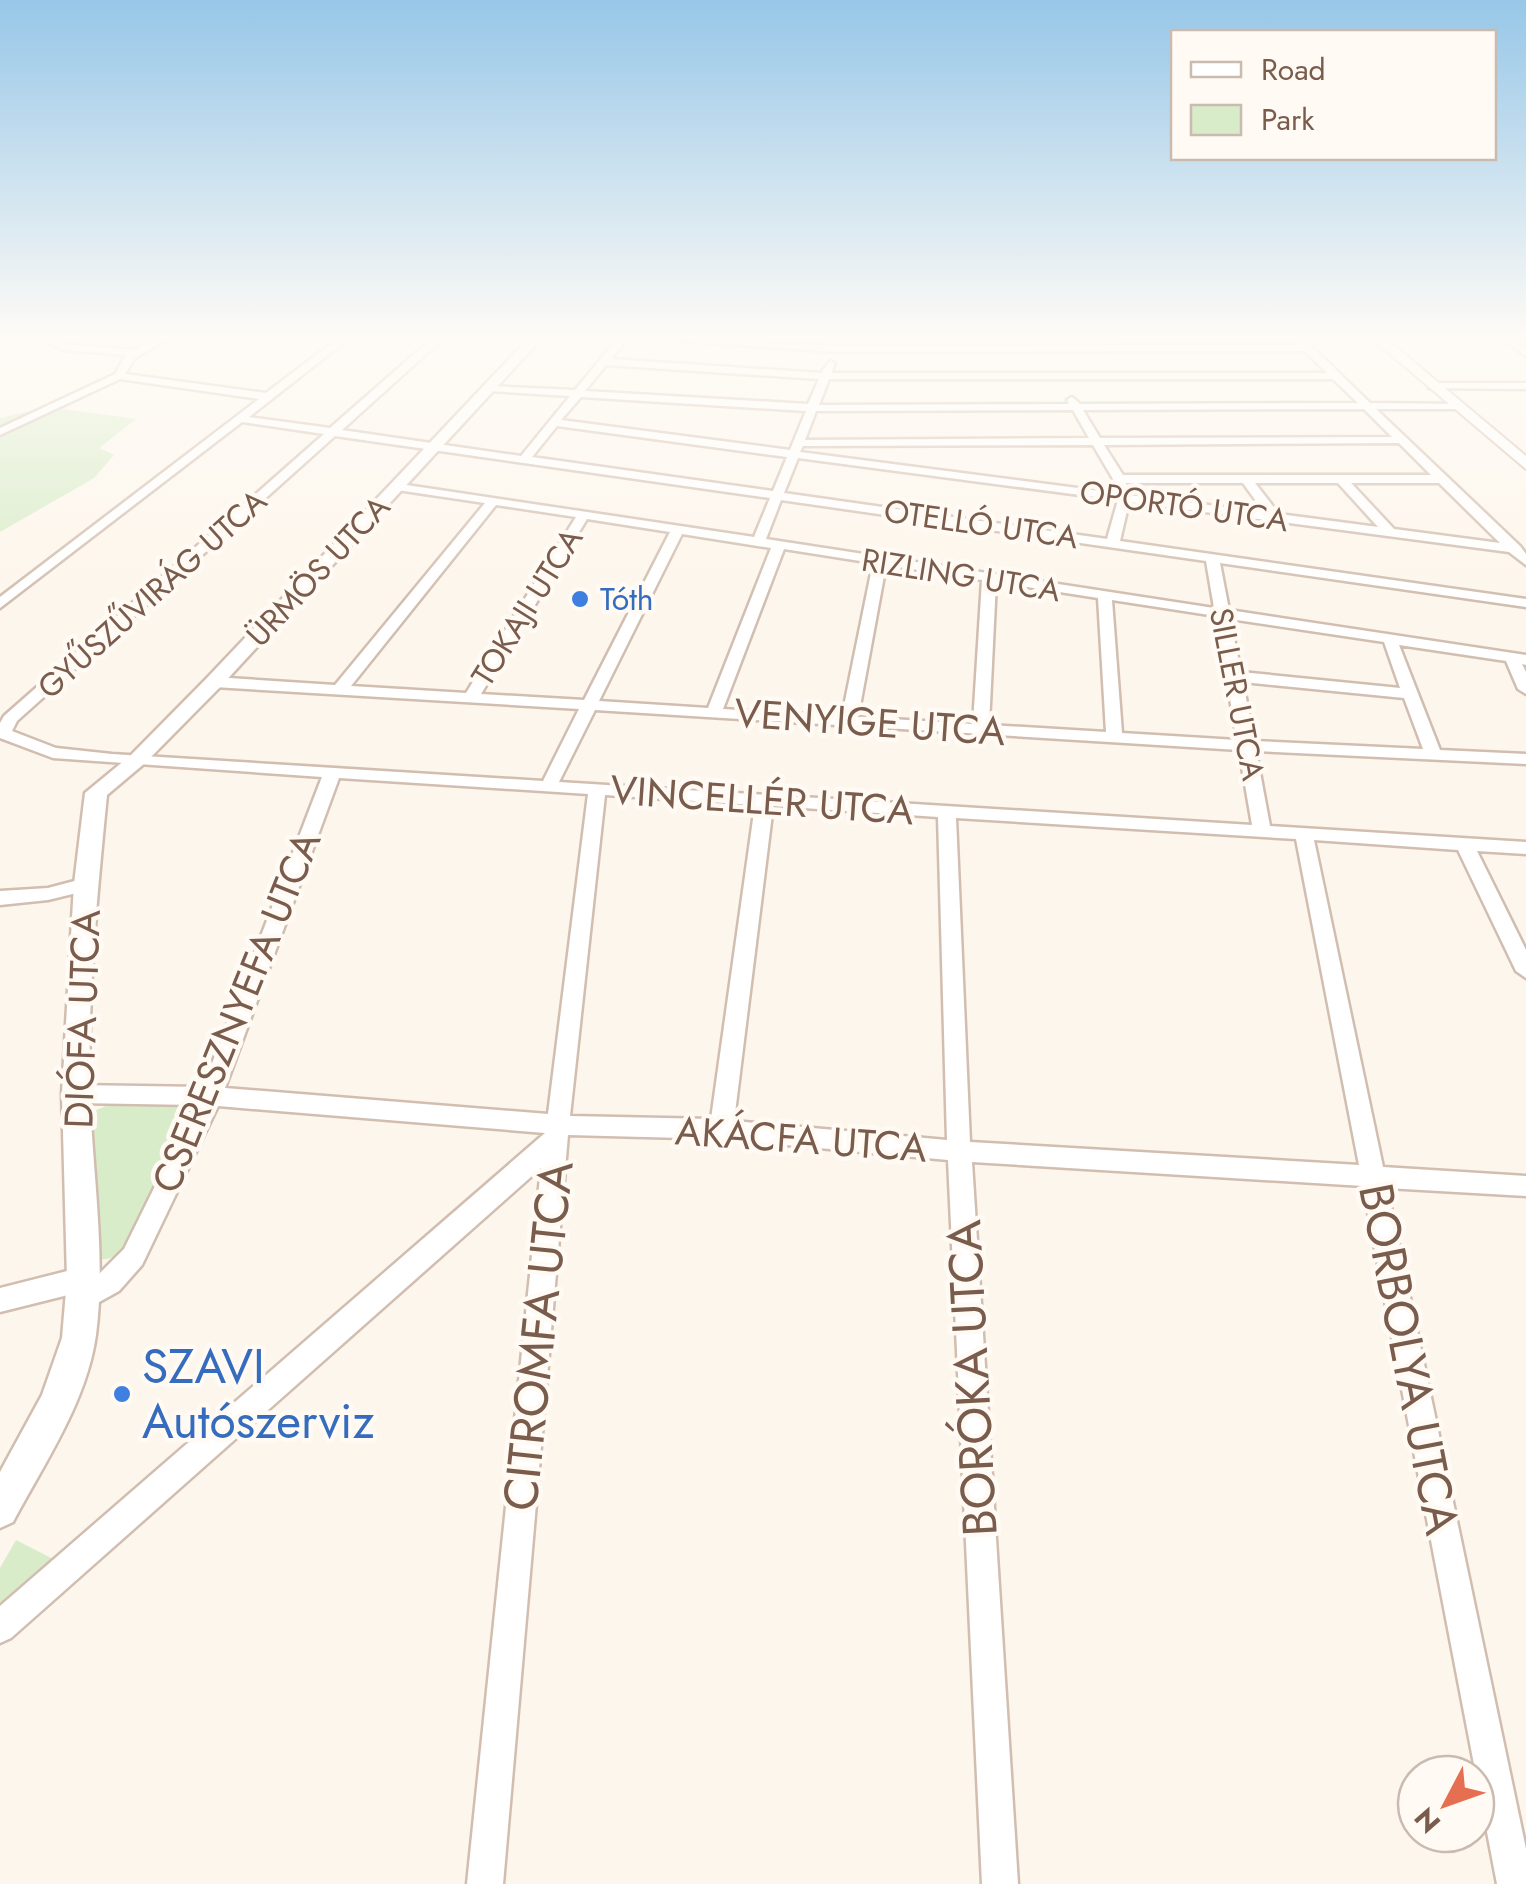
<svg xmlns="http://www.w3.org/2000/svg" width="1526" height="1884" viewBox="0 0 1526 1884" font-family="Jost,sans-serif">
	<rect width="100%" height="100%" fill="#fdf6ec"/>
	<g fill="#d8ecc9">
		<polygon points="49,407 136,419 99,448 114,455 94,478 0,532 0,418"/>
		<path d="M 115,1102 L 183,1104 L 192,1109 L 163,1153 L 167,1164 L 126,1245 C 118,1256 112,1260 99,1259 L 92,1112 Z"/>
		<polygon points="16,1540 55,1560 0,1615 0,1568"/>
	</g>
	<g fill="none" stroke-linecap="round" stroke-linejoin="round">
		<defs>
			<g id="minor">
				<path d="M 41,337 L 53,337 L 64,344 L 135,350 L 158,337 L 170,337 L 134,359 L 125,374 L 266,393 L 340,337 L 351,337 L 249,417 L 330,428 L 434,337 L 445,337 L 342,430 L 521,456 L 570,396 L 490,391 L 486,386 L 575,390 L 619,337 L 629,337 L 611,359 L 821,373 L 830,361 L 835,364 L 831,373 L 1327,373 L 1305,351 L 836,352 L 630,337 L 836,346 L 1299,345 L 1293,339 L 1302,337 L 1370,403 L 1460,404 L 1461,406 L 1456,409 L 1376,409 L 1520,546 L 1526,554 L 1526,565 L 1509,552 L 1129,502 L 1120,541 L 1526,599 L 1526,607 L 1220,563 L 1229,610 L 1526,655 L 1526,665 L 1522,664 L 1526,672 L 1526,694 L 1518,689 L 1506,661 L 1399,645 L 1440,750 L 1526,754 L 1526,764 L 1256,751 L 1270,826 L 1526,842 L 1526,854 L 1477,851 L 1526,950 L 1526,978 L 1516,971 L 1458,850 L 1314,840 L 1383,1167 L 1526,1176 L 1526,1196 L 1387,1188 L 1526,1849 L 1526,1884 L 1497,1884 L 1363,1186 L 972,1162 L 1018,1884 L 982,1884 L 948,1160 L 721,1139 L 568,1135 L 503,1884 L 467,1884 L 541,1168 L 11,1638 L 0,1643 L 0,1606 L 545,1133 L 218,1106 L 142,1265 L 119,1291 L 83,1311 L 74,1308 L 70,1299 L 72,1294 L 0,1312 L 0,1288 L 83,1267 L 92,1271 L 95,1278 L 124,1249 L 195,1105 L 76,1103 L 68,1100 L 65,1094 L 68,1088 L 76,1085 L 203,1087 L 322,777 L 53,758 L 0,738 L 0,723 L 4,716 L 324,434 L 242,422 L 0,608 L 0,597 L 259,399 L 120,379 L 0,435 L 0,428 L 115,374 L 126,355 L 62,350 ZM 606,365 L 819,379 L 808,404 L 585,391 ZM 829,379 L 1333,379 L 1358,403 L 1080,404 L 1072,397 L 1067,400 L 1069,404 L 819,405 ZM 581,397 L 806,411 L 790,450 L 561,420 ZM 1364,409 L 1392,437 L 1100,438 L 1083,410 ZM 1073,410 L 1089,438 L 805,440 L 816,411 ZM 557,426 L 787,457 L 773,491 L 532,457 ZM 335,436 L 770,498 L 754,537 L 393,483 L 393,489 L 397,490 L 485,503 L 335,685 L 214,677 L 206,682 L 214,687 L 579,709 L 543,781 L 112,754 L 56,748 L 12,731 L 17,721 ZM 1399,443 L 1431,475 L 1123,475 L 1104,445 ZM 1093,445 L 1113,479 L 1116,493 L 800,452 L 803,446 ZM 798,458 L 1118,500 L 1107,539 L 784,493 ZM 1126,483 L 1243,483 L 1264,512 L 1129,495 ZM 1255,483 L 1338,483 L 1378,527 L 1279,514 ZM 1351,483 L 1439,483 L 1500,543 L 1394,529 ZM 781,500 L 1206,561 L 1214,608 L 766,539 ZM 496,505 L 576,517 L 466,693 L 351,686 ZM 587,519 L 670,532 L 584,700 L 481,694 ZM 682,534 L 771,548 L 708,708 L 599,701 ZM 784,549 L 873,563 L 842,716 L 723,709 ZM 886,565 L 982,580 L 973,724 L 858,717 ZM 996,582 L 1098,598 L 1106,732 L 989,725 ZM 1112,600 L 1216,616 L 1237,740 L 1122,733 ZM 1230,619 L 1384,642 L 1400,688 L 1241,672 ZM 1243,682 L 1404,698 L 1423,749 L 1254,741 ZM 595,710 L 1239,750 L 1252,825 L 559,782 ZM 339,778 L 588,794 L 548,1114 L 225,1088 ZM 605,795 L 755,805 L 711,1119 L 570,1116 ZM 773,806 L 938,817 L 947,1140 L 734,1121 ZM 956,818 L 1296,839 L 1359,1165 L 970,1142 Z"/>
				<polygon points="1499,337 1510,337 1526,348 1526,356"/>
				<polygon points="1433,383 1526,383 1526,389 1429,388"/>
				<polygon points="86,878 95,884 93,889 48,900 0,905 0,891 48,888"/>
			</g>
			<path id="tertiary" d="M 530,337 L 543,337 L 221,686 L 145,763 L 107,795 C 97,895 87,999 90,1099 C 93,1177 106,1258 96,1335 C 87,1401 44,1464 13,1522 L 0,1528 L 0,1472 L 42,1395 L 62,1338 L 67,1279 L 62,1094 L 74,884 L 85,793 L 131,755 L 207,678 Z"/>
			<polygon id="secondary" points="1370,337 1384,337 1526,456 1526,469"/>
		</defs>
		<use href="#minor" stroke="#d1beb0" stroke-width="5"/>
		<use href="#tertiary" stroke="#d1beb0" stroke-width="5"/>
		<use href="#secondary" stroke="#d6c0b0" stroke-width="4"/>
		<use href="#minor" fill="#fff" fill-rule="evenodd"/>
		<use href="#tertiary" fill="#fff" fill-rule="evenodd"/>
		<use href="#secondary" fill="#fff" fill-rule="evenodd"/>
	</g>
	<linearGradient id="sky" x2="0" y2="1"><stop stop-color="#97c7e8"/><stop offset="0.56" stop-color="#fefbf6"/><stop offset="1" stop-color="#fefbf6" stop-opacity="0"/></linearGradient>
	<rect width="1526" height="601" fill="url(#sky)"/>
	<g fill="#3f7fe0" stroke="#fffaf3" stroke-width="4">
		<circle cx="580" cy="599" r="10"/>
		<circle cx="122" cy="1394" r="10"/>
	</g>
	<g text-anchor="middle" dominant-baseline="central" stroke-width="9" stroke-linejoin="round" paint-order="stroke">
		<g font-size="32" fill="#7a5c4d" stroke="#fffaf3">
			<text transform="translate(1184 506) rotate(8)">OPORTÓ UTCA</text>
			<text transform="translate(981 524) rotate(8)">OTELLÓ UTCA</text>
			<text transform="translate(318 571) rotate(-47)">ÜRMÖS UTCA</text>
			<text transform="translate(961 575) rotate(9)">RIZLING UTCA</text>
			<text transform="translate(152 594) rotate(-42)">GYŰSZŰVIRÁG UTCA</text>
			<text transform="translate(527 607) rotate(-58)">TOKAJI UTCA</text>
			<text transform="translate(1237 694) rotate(79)">SILLER UTCA</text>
		</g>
		<g font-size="32" fill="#366cbe" stroke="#fffaf3" text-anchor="start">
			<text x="600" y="599">Tóth</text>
		</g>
		<g font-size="40" fill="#7a5c4d" stroke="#fffaf3">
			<text transform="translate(870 722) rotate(4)">VENYIGE UTCA</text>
			<text transform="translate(762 800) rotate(4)">VINCELLÉR UTCA</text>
			<text transform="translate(236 1012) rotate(-68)">CSERESZNYEFA UTCA</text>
			<text transform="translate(82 1019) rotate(-88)">DIÓFA UTCA</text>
			<text transform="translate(801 1139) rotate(4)">AKÁCFA UTCA</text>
		</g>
		<g font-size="48" fill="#7a5c4d" stroke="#fffaf3">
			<text transform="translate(538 1336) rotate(-84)">CITROMFA UTCA</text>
			<text transform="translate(1409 1359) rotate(79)">BORBOLYA UTCA</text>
			<text transform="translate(972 1378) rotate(-93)">BORÓKA UTCA</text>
		</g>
		<g font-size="48" fill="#366cbe" stroke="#fffaf3" text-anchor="start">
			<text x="142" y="1366">SZAVI<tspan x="142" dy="55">Autószerviz</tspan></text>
		</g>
	</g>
	<rect x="1171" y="30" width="325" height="130" fill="#fffaf3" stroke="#cabbb1" stroke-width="2.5"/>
	<rect x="1191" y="62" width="50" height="15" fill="#ffffff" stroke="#cabbb1" stroke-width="2.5"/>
	<text x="1261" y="80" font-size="30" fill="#7a5c4d">Road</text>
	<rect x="1191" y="105" width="50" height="30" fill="#d8ecc9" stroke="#cabbb1" stroke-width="2.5"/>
	<text x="1261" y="130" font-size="30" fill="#7a5c4d">Park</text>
	<g transform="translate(1446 1804) rotate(229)"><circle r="48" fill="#fffaf3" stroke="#cabbb1" stroke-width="2.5"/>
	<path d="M0-8L18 38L0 25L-18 38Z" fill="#e76f51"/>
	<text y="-15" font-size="28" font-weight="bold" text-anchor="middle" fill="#7a5c4d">N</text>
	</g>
</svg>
